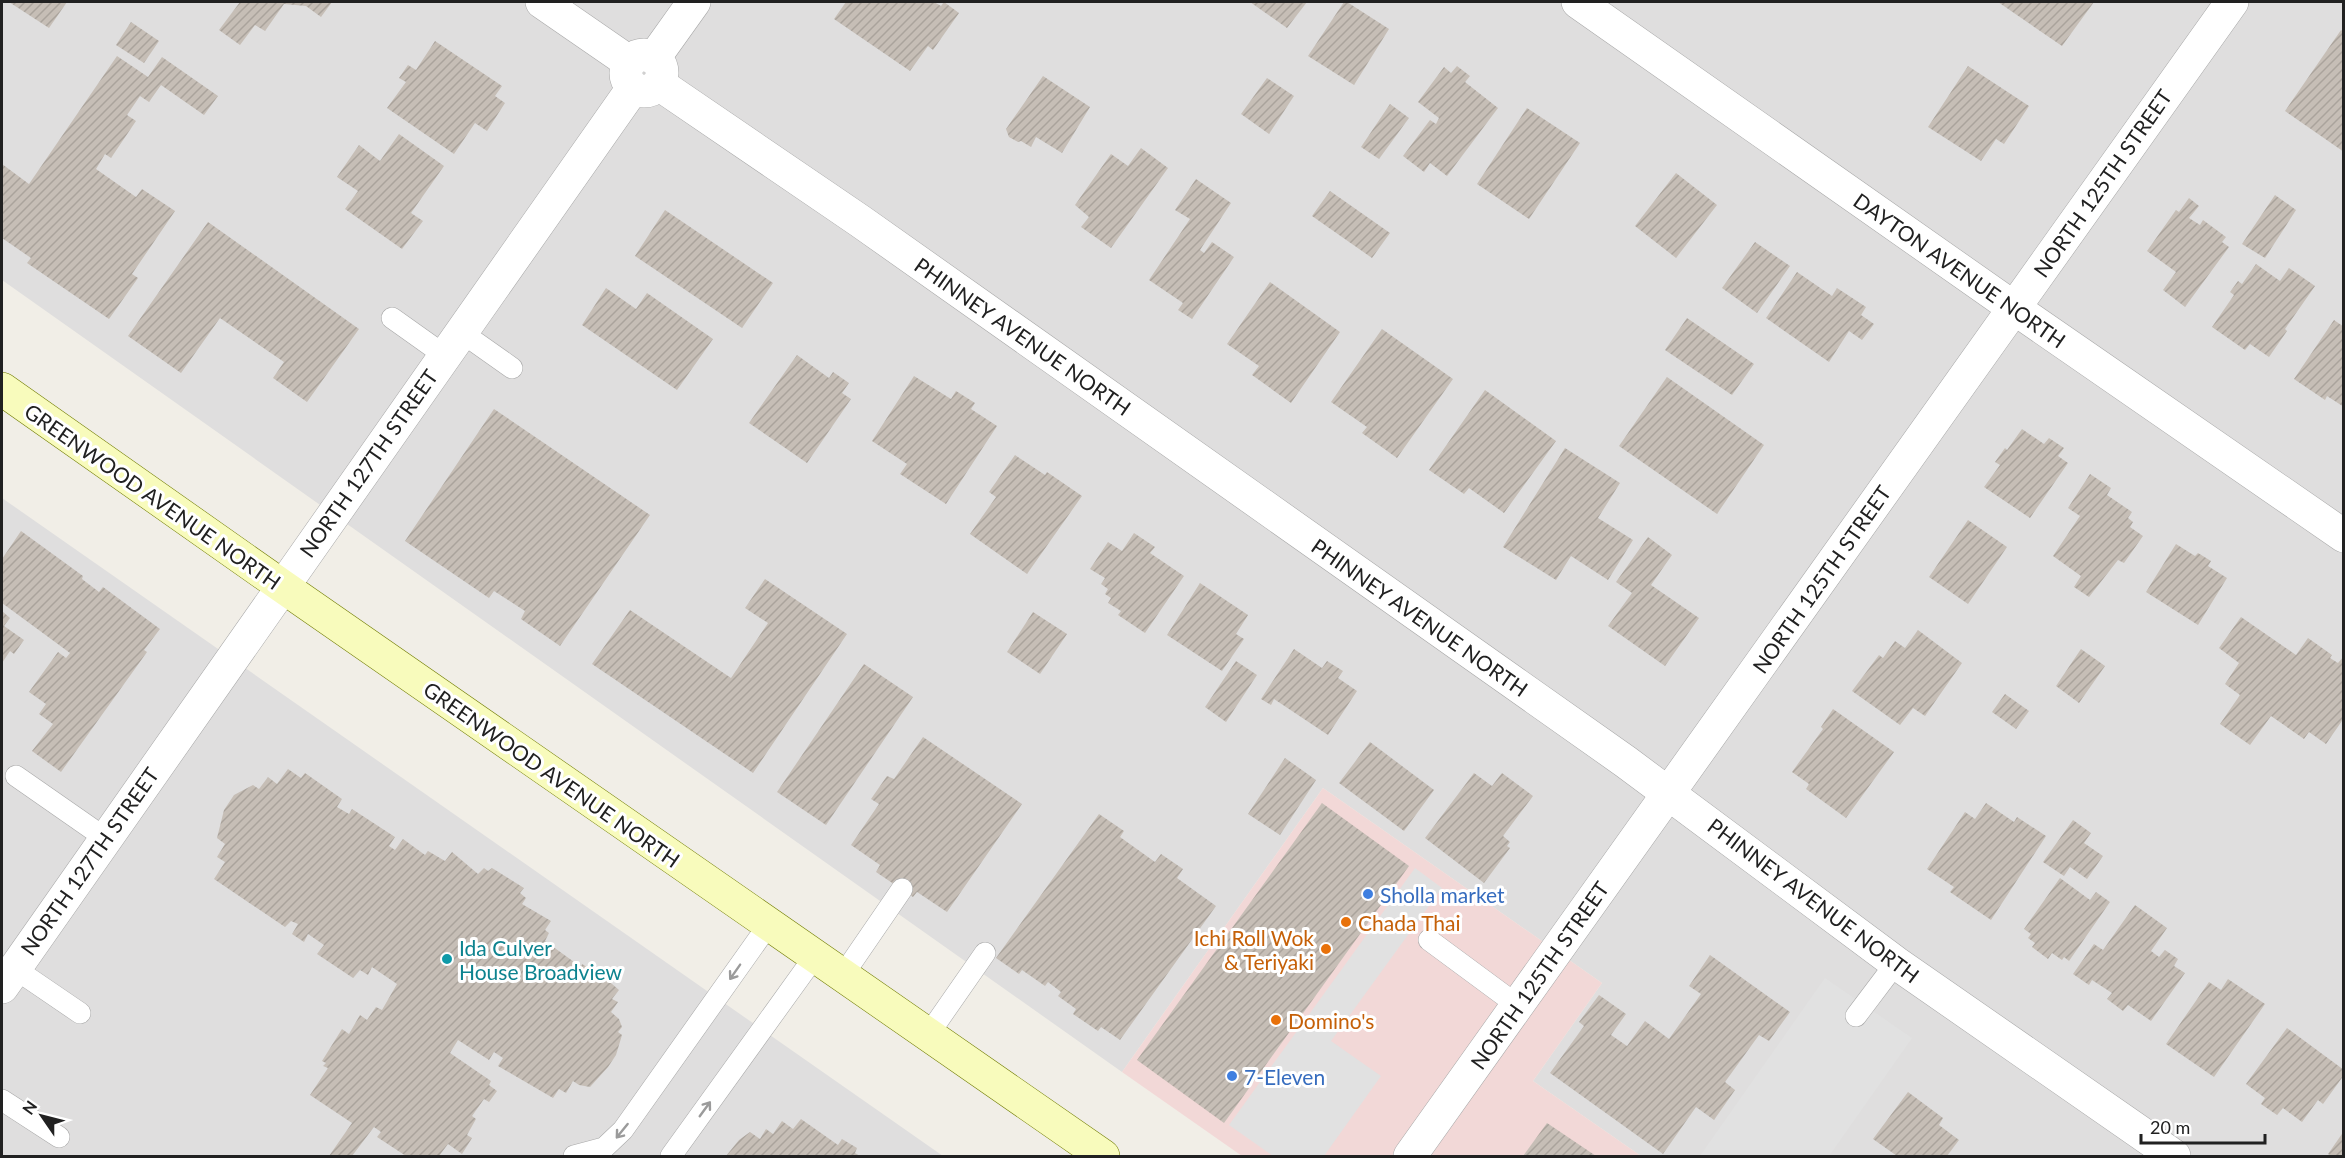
<svg xmlns="http://www.w3.org/2000/svg" width="2345" height="1158" viewBox="0 0 2345 1158" font-family="Lato,sans-serif">
	<defs>
		<pattern id="building-hatch" width="6" height="6" patternUnits="userSpaceOnUse" patternTransform="scale(1.5)"><rect width="6" height="6" fill="#c6beb6"/><path d="M-1 1l2-2M0 6l6-6M5 7l2-2" fill="none" stroke="#aaa39c"/></pattern>
	</defs>
	<rect width="100%" height="100%" fill="#f1eee7"/>
	<g fill="#dfdede">
		<polygon points="2,2 2343,2 2343,1156 1641,1156 1533,1081 1602,983 1323,788 1122,1072 2,280"/>
		<polygon points="2,498 943,1156 2,1156"/>
	</g>
	<polygon fill="#f2d8d7" points="1323,788 1602,983 1533,1081 1641,1156 1242,1156 1122,1072"/>
	<g fill="#e1e1e1">
		<polygon points="1415,868 1442,888 1331,1041 1381,1076 1324,1156 1273,1156 1229,1125"/>
		<polygon points="1825,978 1912,1038 1829,1156 1700,1156"/>
	</g>
	<g fill="url(#building-hatch)">
		<polygon points="9,2 67,2 49,28"/>
		<polygon points="240,2 332,2 321,17 306,6 284,4 265,31 255,25 240,45 219,30"/>
		<polygon points="846,2 934,2 941,6 944,2 959,13 933,50 928,46 910,71 834,19"/>
		<polygon points="1250,2 1307,2 1287,28"/>
		<polygon points="1344,2 1347,2 1389,29 1354,85 1308,56"/>
		<polygon points="1998,2 2094,2 2062,46"/>
		<polygon points="131,22 159,41 144,63 116,45"/>
		<polygon points="2341,30 2344,32 2344,152 2285,111"/>
		<polygon points="435,41 502,86 495,96 505,103 487,131 475,123 454,154 387,108 406,82 399,78 408,65 416,70"/>
		<polygon points="117,56 148,77 162,57 218,96 204,115 161,85 149,102 140,96 127,115 136,121 111,158 105,154 96,169 136,197 142,189 175,211 132,274 138,278 109,319 27,263 31,258 2,238 2,164 29,184"/>
		<polygon points="1457,66 1470,76 1465,82 1498,108 1447,176 1430,163 1424,172 1403,156 1430,120 1436,124 1439,118 1418,102 1444,67 1451,73"/>
		<polygon points="1968,66 2029,106 2004,144 1996,139 1981,161 1928,127"/>
		<polygon points="1043,76 1090,107 1062,153 1036,137 1031,147 1021,141 1018,142 1009,137 1006,129"/>
		<polygon points="1267,78 1294,96 1269,134 1241,114"/>
		<polygon points="1390,104 1409,118 1379,159 1361,147"/>
		<polygon points="1527,108 1580,143 1529,219 1477,184"/>
		<polygon points="399,134 444,166 411,213 423,221 402,249 345,209 358,191 337,177 359,145 380,161"/>
		<polygon points="1141,148 1168,168 1111,248 1081,227 1089,217 1075,205 1111,154 1128,166"/>
		<polygon points="1676,173 1717,205 1676,258 1635,226"/>
		<polygon points="1196,179 1231,203 1200,250 1204,253 1212,242 1234,257 1192,319 1178,310 1183,303 1149,280 1190,219 1175,210"/>
		<polygon points="1330,191 1390,233 1372,258 1312,216"/>
		<polygon points="2275,195 2296,210 2265,258 2242,244"/>
		<polygon points="2189,198 2199,206 2189,218 2200,225 2203,220 2226,237 2222,242 2229,247 2185,307 2163,290 2176,272 2147,251 2176,210 2179,212"/>
		<polygon points="665,210 773,283 742,328 635,256"/>
		<polygon points="208,222 359,329 307,402 273,378 284,362 220,318 181,373 128,336"/>
		<polygon points="1755,242 1790,266 1757,313 1722,288"/>
		<polygon points="2256,264 2280,281 2289,268 2315,286 2285,329 2287,331 2269,357 2250,344 2245,350 2212,327 2234,295 2230,292 2238,281 2242,284"/>
		<polygon points="1797,272 1832,296 1837,288 1866,307 1861,315 1874,324 1862,340 1849,331 1829,362 1766,318"/>
		<polygon points="1270,282 1340,332 1291,403 1252,375 1259,366 1227,344"/>
		<polygon points="606,288 636,309 647,293 713,339 677,390 582,325"/>
		<polygon points="1687,318 1754,364 1732,395 1665,350"/>
		<polygon points="2334,320 2344,327 2344,407 2327,396 2325,400 2294,379"/>
		<polygon points="1382,329 1453,379 1397,458 1362,433 1367,427 1331,402"/>
		<polygon points="797,355 829,378 833,372 849,383 842,393 851,399 807,463 749,423"/>
		<polygon points="914,376 951,399 956,391 975,403 971,409 997,426 946,504 900,474 907,464 872,441"/>
		<polygon points="1667,377 1764,445 1717,514 1619,446"/>
		<polygon points="1485,390 1556,441 1504,513 1469,488 1464,494 1429,470"/>
		<polygon points="494,409 650,515 560,646 521,619 525,611 494,591 489,598 405,541"/>
		<polygon points="2022,429 2044,444 2049,438 2064,448 2058,456 2068,463 2030,518 1984,487 2000,465 1995,462 2005,448 2007,450"/>
		<polygon points="1565,448 1620,483 1598,518 1633,540 1608,580 1571,556 1556,580 1503,547"/>
		<polygon points="1015,455 1045,475 1047,472 1082,496 1027,574 970,534 996,497 989,492"/>
		<polygon points="2090,474 2111,488 2107,495 2132,512 2128,518 2133,522 2130,527 2143,536 2124,563 2118,560 2089,597 2074,587 2081,576 2053,556 2080,516 2068,508"/>
		<polygon points="1968,520 2007,547 1968,604 1929,577"/>
		<polygon points="21,531 83,576 82,579 99,592 103,587 160,629 144,650 147,652 61,772 32,751 53,724 39,714 46,704 29,692 58,652 66,658 70,653 2,603 2,559"/>
		<polygon points="1134,533 1155,547 1150,553 1184,576 1145,633 1118,615 1121,611 1108,603 1111,598 1105,594 1108,589 1101,584 1105,578 1090,569 1108,542 1122,551"/>
		<polygon points="1648,537 1672,555 1651,585 1699,618 1665,666 1608,626 1632,593 1616,582"/>
		<polygon points="2176,544 2195,556 2198,553 2211,561 2208,566 2227,578 2198,625 2146,592"/>
		<polygon points="765,579 847,634 753,773 592,664 630,610 731,678 768,623 745,608"/>
		<polygon points="1200,583 1248,615 1236,634 1244,639 1222,671 1167,635"/>
		<polygon points="2,611 10,618 4,626 24,640 14,654 10,651 2,663"/>
		<polygon points="1033,612 1067,634 1040,674 1007,652"/>
		<polygon points="2241,617 2296,655 2308,638 2332,655 2330,658 2338,663 2344,656 2344,718 2326,744 2309,732 2304,739 2271,716 2250,745 2220,724 2240,695 2225,684 2239,663 2219,648"/>
		<polygon points="1918,630 1962,663 1925,716 1913,708 1900,725 1852,691 1879,655 1883,658 1895,641 1905,648"/>
		<polygon points="1294,649 1322,668 1327,661 1343,671 1338,678 1357,691 1328,735 1274,699 1271,705 1261,699"/>
		<polygon points="2081,649 2105,666 2079,703 2056,686"/>
		<polygon points="1236,661 1257,675 1226,722 1205,707"/>
		<polygon points="864,664 913,697 826,825 777,792"/>
		<polygon points="2005,694 2029,711 2016,729 1992,712"/>
		<polygon points="1833,709 1894,752 1846,818 1806,789 1809,784 1792,772 1823,729 1821,727"/>
		<polygon points="923,737 1022,804 947,912 917,892 913,897 876,872 880,865 851,845 879,804 871,799 887,776 894,779"/>
		<polygon points="1370,742 1434,790 1404,831 1339,783"/>
		<polygon points="1285,758 1316,780 1280,835 1248,814"/>
		<polygon points="288,769 301,778 305,773 342,799 337,807 349,814 352,809 395,837 389,846 395,850 403,839 425,855 428,851 445,861 452,852 478,874 484,868 488,871 492,868 524,888 520,893 526,898 522,904 551,921 545,930 549,933 545,941 581,967 582,964 604,977 619,990 612,999 618,1002 611,1012 619,1019 622,1027 618,1032 622,1035 616,1055 608,1067 590,1087 579,1085 573,1081 566,1093 559,1089 553,1098 498,1066 503,1058 494,1052 489,1060 458,1040 450,1053 491,1081 489,1085 497,1091 489,1102 484,1099 472,1116 476,1119 467,1135 472,1138 462,1154 448,1144 439,1156 406,1156 377,1137 381,1132 374,1127 352,1156 329,1156 352,1123 310,1095 328,1068 323,1066 326,1063 322,1061 342,1029 349,1034 360,1015 367,1020 376,1007 382,1010 397,984 372,967 368,975 360,970 353,978 317,954 324,945 308,934 304,942 292,934 298,924 291,921 285,927 214,879 225,862 217,857 225,844 217,838 224,810 234,795 253,785 259,789 268,777 277,784"/>
		<polygon points="1474,773 1492,786 1502,773 1533,796 1503,836 1510,842 1507,846 1510,848 1484,883 1425,838"/>
		<polygon points="1322,803 1409,866 1224,1123 1137,1060"/>
		<polygon points="1986,803 2014,822 2017,817 2046,836 1991,920 1950,892 1954,887 1927,869 1965,812 1975,819"/>
		<polygon points="1099,814 1124,831 1120,837 1155,862 1161,854 1183,869 1177,878 1216,906 1120,1040 1101,1027 1098,1031 1073,1014 1076,1009 1058,996 1061,992 1048,982 1045,986 1022,970 1019,974 996,958"/>
		<polygon points="2073,820 2091,833 2084,843 2103,856 2087,879 2070,867 2064,876 2043,862"/>
		<polygon points="2060,878 2090,900 2096,892 2110,902 2069,961 2064,957 2062,960 2052,953 2048,959 2032,947 2035,943 2028,938 2031,934 2024,929"/>
		<polygon points="2135,905 2167,928 2151,951 2159,957 2165,950 2178,959 2174,966 2185,973 2151,1021 2128,1005 2123,1011 2107,999 2112,993 2092,980 2089,985 2073,974 2094,944 2103,950"/>
		<polygon points="1710,955 1790,1012 1769,1041 1759,1035 1725,1082 1735,1090 1714,1120 1696,1107 1663,1154 1550,1073 1584,1026 1579,1022 1599,995 1626,1014 1611,1035 1627,1046 1645,1021 1669,1039 1701,994 1689,986"/>
		<polygon points="2228,979 2265,1004 2214,1077 2166,1044 2209,982 2221,990"/>
		<polygon points="2287,1028 2344,1070 2344,1075 2323,1104 2318,1100 2302,1122 2283,1108 2277,1115 2261,1104 2265,1098 2246,1084"/>
		<polygon points="1908,1092 1943,1118 1939,1125 1959,1140 1947,1156 1897,1156 1873,1139"/>
		<polygon points="801,1119 838,1145 842,1139 857,1148 855,1153 860,1156 726,1156 739,1140 750,1132 760,1139 766,1129 773,1134 782,1121 793,1129"/>
		<polygon points="1547,1123 1596,1156 1523,1156"/>
		<polygon points="2344,1131 2344,1156 2332,1156 2328,1154"/>
	</g>
	<g fill="none" stroke-linecap="round" stroke-linejoin="round">
		<defs>
			<g id="service">
				<polyline points="392,318 444,355"/>
				<polyline points="461,332 512,368"/>
				<polyline points="16,776 105,838"/>
				<polyline points="1429,940 1517,1005"/>
				<polyline points="14,968 80,1013"/>
				<polyline points="843,975 902,889"/>
				<polyline points="1856,1016 1896,963"/>
				<polyline points="928,1035 985,953"/>
				<polyline points="2,1100 59,1137"/>
				<polyline points="574,1156 604,1148 623,1130 769,924"/>
				<polyline points="671,1156 815,956"/>
			</g>
			<g id="minor">
				<polyline points="542,2 629,62"/>
				<polyline points="1578,2 2014,308"/>
				<circle cx="644" cy="73" r="18"/>
				<polyline points="654,58 694,2"/>
				<polyline points="659,84 860,221 1626,762 1896,963 2174,1156"/>
				<polyline points="2,987 633,88"/>
			</g>
			<g id="tertiary">
				<polyline points="2014,308 2344,536"/>
				<polyline points="1410,1156 2232,2"/>
			</g>
			<polyline id="secondary" points="2,389 282,586 1103,1156"/>
		</defs>
		<use href="#service" stroke="#a8a8a8" stroke-width="22"/>
		<use href="#minor" stroke="#a8a8a8" stroke-width="34"/>
		<use href="#tertiary" stroke="#a8a8a8" stroke-width="34"/>
		<use href="#secondary" stroke="#717c03" stroke-width="34"/>
		<use href="#service" stroke="#fff" stroke-width="21"/>
		<use href="#minor" stroke="#fff" stroke-width="33"/>
		<use href="#tertiary" stroke="#fff" stroke-width="33"/>
		<use href="#secondary" stroke="#f8fbbc" stroke-width="33"/>
	</g>
	<defs><path id="oneway-shaft" d="M-6 0H5M1.5-3L5.5 0L1.5 3" fill="none" stroke-width="1.6" stroke-linecap="round" stroke-linejoin="round" transform="scale(1.5)"/></defs>
	<g stroke="#9b9b9b">
		<use href="#oneway-shaft" transform="translate(735 972) rotate(125)"/>
		<use href="#oneway-shaft" transform="translate(705 1109) rotate(-54)"/>
		<use href="#oneway-shaft" transform="translate(622 1131) rotate(129)"/>
	</g>
	<g fill="#3f7fe0" stroke="#fff" stroke-width="2">
		<circle cx="1368" cy="894" r="6"/>
		<circle cx="1232" cy="1076" r="6"/>
	</g>
	<g fill="#e8710a" stroke="#fff" stroke-width="2">
		<circle cx="1346" cy="922" r="6"/>
		<circle cx="1326" cy="949" r="6"/>
		<circle cx="1276" cy="1020" r="6"/>
	</g>
	<circle fill="#0f9aa8" stroke="#fff" stroke-width="2" cx="447" cy="959" r="6"/>
	<g text-anchor="middle" dominant-baseline="central" stroke-width="6" stroke-linejoin="round" paint-order="stroke">
		<g font-size="21" fill="#212121" stroke="#fff">
			<text transform="translate(2102 183) rotate(-55)">NORTH 125TH STREET</text>
			<text transform="translate(1960 270) rotate(35)">DAYTON AVENUE NORTH</text>
			<text transform="translate(1023 336) rotate(35)">PHINNEY AVENUE NORTH</text>
			<text transform="translate(368 463) rotate(-55)">NORTH 127TH STREET</text>
			<text transform="translate(153 496) rotate(35)">GREENWOOD AVENUE NORTH</text>
			<text transform="translate(1821 579) rotate(-55)">NORTH 125TH STREET</text>
			<text transform="translate(1420 617) rotate(35)">PHINNEY AVENUE NORTH</text>
			<text transform="translate(552 774) rotate(35)">GREENWOOD AVENUE NORTH</text>
			<text transform="translate(89 861) rotate(-55)">NORTH 127TH STREET</text>
			<text transform="translate(1814 900) rotate(37)">PHINNEY AVENUE NORTH</text>
			<text transform="translate(1539 975) rotate(-55)">NORTH 125TH STREET</text>
		</g>
		<g font-size="21" fill="#366cbe" stroke="#fff" text-anchor="start">
			<text x="1380" y="894">Sholla market</text>
			<text x="1244" y="1076">7-Eleven</text>
		</g>
		<g font-size="21" fill="#c56008" stroke="#fff" text-anchor="start">
			<text x="1358" y="922">Chada Thai</text>
			<text x="1314" y="937" text-anchor="end">Ichi Roll Wok<tspan x="1314" dy="24">&amp; Teriyaki</tspan></text>
			<text x="1288" y="1020">Domino's</text>
		</g>
		<g font-size="21" fill="#0d838f" stroke="#fff" text-anchor="start">
			<text x="459" y="947">Ida Culver<tspan x="459" dy="24">House Broadview</tspan></text>
		</g>
	</g>
	<rect width="2345" height="1158" fill="none" stroke="#212121" stroke-width="6"/>
	<g transform="translate(42 1116) rotate(305)" stroke="#ffffff" stroke-width="4.5" paint-order="stroke">
	<path d="M0-4.5L10 22L0 15L-10 22Z" fill="#212121"/>
	<text y="-9" font-size="16" font-weight="bold" text-anchor="middle" fill="#212121">N</text>
	</g>
	<path d="M2141 1134v9h124v-9" fill="none" stroke="#212121" stroke-width="3"/>
	<text x="2150" y="1134" font-size="18" fill="#212121" stroke="#ffffff" stroke-width="4.5" paint-order="stroke">20 m</text>
</svg>
